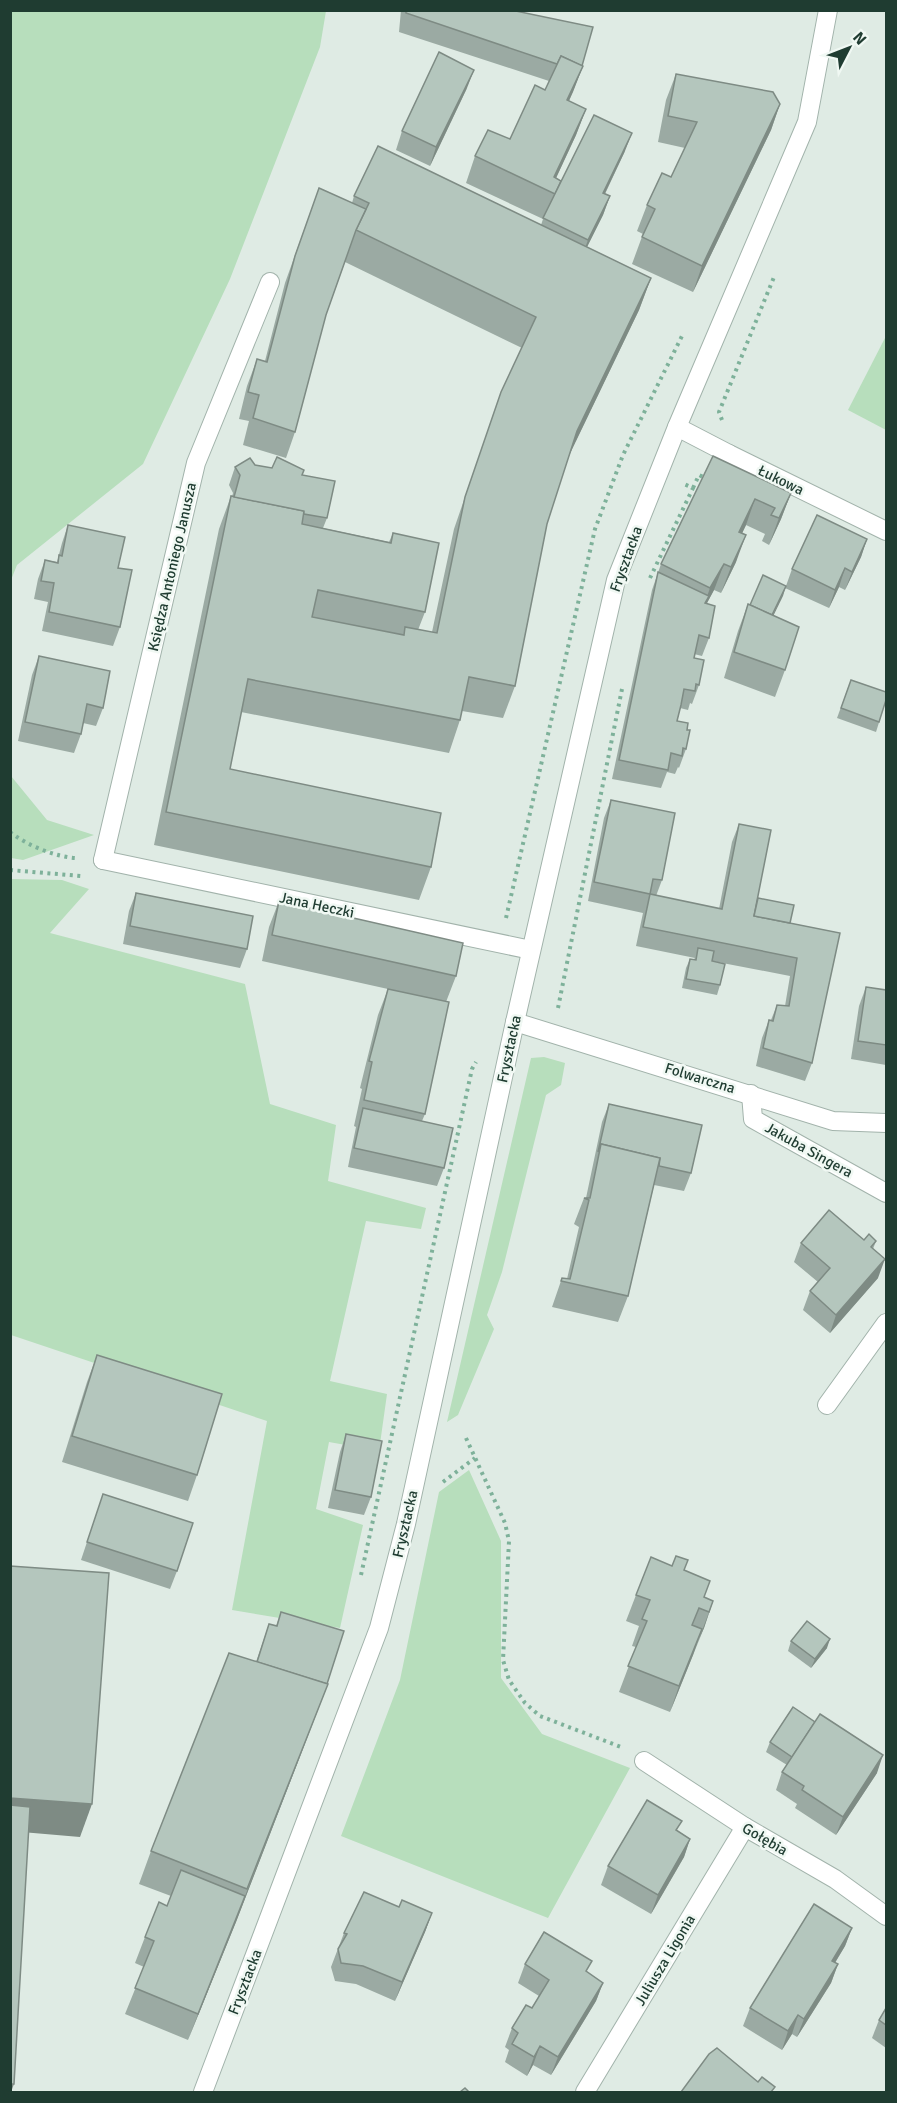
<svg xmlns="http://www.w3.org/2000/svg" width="897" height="2103" viewBox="0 0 897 2103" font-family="Signika,sans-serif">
	<rect width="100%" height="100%" fill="#dfebe4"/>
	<g fill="#b7debc">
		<polygon points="11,10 326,11 320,47 230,279 143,464 17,565 11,580"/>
		<polygon points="886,336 886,430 848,410"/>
		<polygon points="11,776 47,820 94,835 23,860 11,858"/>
		<polygon points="11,879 62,880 89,889 50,933 245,984 270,1104 336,1125 328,1181 426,1208 421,1229 366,1221 330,1381 387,1394 379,1451 329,1442 316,1509 363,1525 340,1628 232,1610 267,1421 11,1335"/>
		<polygon points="544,1057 565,1063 561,1085 546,1095 502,1272 487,1315 494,1329 458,1415 447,1422 531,1058"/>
		<polygon points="469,1470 501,1541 501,1678 542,1734 630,1768 548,1918 341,1836 400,1680 439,1492"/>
	</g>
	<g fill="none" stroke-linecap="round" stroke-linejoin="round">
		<defs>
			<g id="service">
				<polyline points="677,427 729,454"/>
				<polyline points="103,860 196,463 270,282"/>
				<polyline points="751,1094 753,1119 886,1193"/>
				<polyline points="827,1405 886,1323"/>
			</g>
			<g id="minor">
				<polyline points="729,454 886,531"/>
				<polyline points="103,860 531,950"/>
				<polyline points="515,1022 833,1121 886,1123"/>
				<polyline points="644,1761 745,1827 835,1879 886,1916"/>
				<polyline points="585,2092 745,1827"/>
			</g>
			<polyline id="tertiary" points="203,2092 379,1628 406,1524 515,1022 616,580 677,427 807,122 828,10"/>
		</defs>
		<use href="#service" stroke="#a2b3ab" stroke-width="20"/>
		<use href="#minor" stroke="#a2b3ab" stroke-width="20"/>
		<use href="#tertiary" stroke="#a2b3ab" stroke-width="20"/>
		<g stroke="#7eb19a" stroke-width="4" stroke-dasharray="3 4.5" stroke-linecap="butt">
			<polyline points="722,420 719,412 774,277"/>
			<polyline points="693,488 699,475 707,479"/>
			<polyline points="650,578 693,488 684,484"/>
			<path d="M 10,832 C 26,845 56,857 76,858"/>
			<polyline points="10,870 81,876"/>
			<polyline points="506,918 595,529 623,455 682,336"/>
			<polyline points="558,1008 622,689"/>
			<polyline points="466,1438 505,1523 509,1541 503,1660 509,1680 525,1703 540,1716 621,1747"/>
			<polyline points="443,1482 475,1458"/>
			<polyline points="361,1575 472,1069 476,1062"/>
		</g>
		<use href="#service" stroke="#fff" stroke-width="18"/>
		<use href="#minor" stroke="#fff" stroke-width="18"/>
		<use href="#tertiary" stroke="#fff" stroke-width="18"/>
	</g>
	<g fill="#9baaa3">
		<polygon points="401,10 511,10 583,66 569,101 586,109 576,135 556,178 561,181 625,151 605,194 610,196 603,215 587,247 651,278 639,310 569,455 547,524 515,686 503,718 462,711 460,720 449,753 241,712 230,769 431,867 419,900 154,845 219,529 231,496 232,497 233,493 229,485 235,467 255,465 302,475 327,518 323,528 389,542 393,533 425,612 418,630 432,632 454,529 501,392 522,348 345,262 326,315 295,432 286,458 243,445 249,421 239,419 247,386 257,359 265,361 285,283 319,188 352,203 354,196 541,225 543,219 466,183 475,156 510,139 545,90 549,81 399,32"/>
		<polygon points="676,74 780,104 771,130 693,292 632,264 643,234 637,231 647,205 671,177 685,148 658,142 666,100"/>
		<polygon points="467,88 430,166 396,150 402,131"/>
		<polygon points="713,456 791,493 781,519 769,545 762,541 765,534 746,525 742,533 736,562 721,593 714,590 707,603 709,638 702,656 694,654 694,658 699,685 692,704 690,703 688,710 680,708 677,721 687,730 686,749 679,768 678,767 675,774 667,772 661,788 612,779 652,590 661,564"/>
		<polygon points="68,525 118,568 120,627 113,646 42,631 48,602 34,599 38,579 45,560 57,562 62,543"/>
		<polygon points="867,539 861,557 845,590 839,587 829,608 785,588 773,616 785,670 775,697 724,678 738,631 748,604 750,605 786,586 792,569"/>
		<polygon points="39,656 103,708 96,726 83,723 81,734 74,753 18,741 32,675"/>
		<polygon points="851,680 886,700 876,732 837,718"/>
		<polygon points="611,800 662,880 656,896 719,909 732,842 739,824 758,898 790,923 840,933 812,1063 805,1081 756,1066 762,1038 769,1020 771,1020 777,1005 785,1006 790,976 712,961 720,985 717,995 682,988 686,968 690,959 694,959 695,958 636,946 643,913 648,898 643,913 588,901 604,818"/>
		<polygon points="136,893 247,949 240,968 123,944 129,911"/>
		<polygon points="279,901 456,976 446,1002 425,1114 422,1121 444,1168 437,1186 348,1167 356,1127 354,1126 362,1089 360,1088 378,1015 388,989 262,961 269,927"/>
		<polygon points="866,987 886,990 886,1065 851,1059 859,1006"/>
		<polygon points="609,1104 691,1173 684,1191 654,1185 628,1296 618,1322 552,1307 562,1278 567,1279 579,1227 574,1224 584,1198 586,1198 602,1122"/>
		<polygon points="864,1240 876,1241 873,1249 878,1278 830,1333 803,1310 810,1291 818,1282 794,1262 801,1243"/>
		<polygon points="97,1355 197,1475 188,1501 62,1462 87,1382"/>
		<polygon points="346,1434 371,1497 364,1515 328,1508 340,1452"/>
		<polygon points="103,1494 177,1571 170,1589 81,1560"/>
		<polygon points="685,1570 704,1597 713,1601 704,1628 670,1712 619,1692 636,1647 632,1646 639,1626 626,1621 636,1595"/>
		<polygon points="281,1612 328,1684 236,1922 188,2040 125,2014 144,1967 135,1963 145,1937 167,1906 171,1896 139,1884 151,1851 256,1662 269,1624 276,1626"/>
		<polygon points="791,1641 827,1648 811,1668 788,1651"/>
		<polygon points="770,1742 877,1773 836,1835 795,1808 797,1804 776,1790 782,1772 787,1765 766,1752"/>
		<polygon points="678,1831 690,1839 684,1857 651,1914 601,1885 608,1866"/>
		<polygon points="399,1907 432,1913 425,1932 395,2001 356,1984 335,1981 331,1967 344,1933"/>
		<polygon points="852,1928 845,1946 835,1963 838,1964 831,1983 797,2037 792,2034 782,2050 743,2026 750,2008"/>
		<polygon points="525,1964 588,1973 603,1983 596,2001 551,2075 533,2065 527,2076 505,2062 509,2050 505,2047 512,2028 532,2008 539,1996 518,1983"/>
		<polygon points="886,2008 886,2048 872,2038 879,2020"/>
	</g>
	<g fill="#7e8b84">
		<polygon points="583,66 573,92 557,126 567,100"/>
		<polygon points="474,70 467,88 430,166 436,147"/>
		<polygon points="780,104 771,130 693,292 702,266"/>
		<polygon points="586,109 576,135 550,191 554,177"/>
		<polygon points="632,133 625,151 596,212 603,193"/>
		<polygon points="610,196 603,215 581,259 588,240"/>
		<polygon points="651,278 639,310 565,464 577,431"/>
		<polygon points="791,493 781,519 769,545 779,518"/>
		<polygon points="755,499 746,525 730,559 739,532"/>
		<polygon points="746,535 736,562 721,593 731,567"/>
		<polygon points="867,539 861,557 845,590 852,572"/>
		<polygon points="724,564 714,590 701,614 710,588"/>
		<polygon points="845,568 839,587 829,608 835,590"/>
		<polygon points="786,586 783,596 761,641 765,632"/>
		<polygon points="885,1259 878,1278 830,1333 836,1315"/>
		<polygon points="713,1601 704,1628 699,1639 709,1612"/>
		<polygon points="702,1629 693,1655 670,1712 679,1686"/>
		<polygon points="830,1639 827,1648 811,1668 815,1659"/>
		<polygon points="328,1684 236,1922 188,2040 198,2014 245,1896"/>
		<polygon points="883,1755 877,1773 836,1835 843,1817"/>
		<polygon points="10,1798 92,1804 80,1837 10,1831"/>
		<polygon points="690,1839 684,1857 651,1914 658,1895"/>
		<polygon points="432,1913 425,1932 395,2001 402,1982"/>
		<polygon points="852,1928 845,1946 825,1979 832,1961"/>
		<polygon points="838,1964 831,1983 797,2037 804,2019"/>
		<polygon points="603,1983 596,2001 551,2075 558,2057"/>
		<polygon points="798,2015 792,2034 782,2050 788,2031"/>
		<polygon points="540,2046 533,2065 527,2076 534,2057"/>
		<polygon points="10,2084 14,2084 11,2092 10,2092"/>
	</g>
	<g fill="#b4c6bd" stroke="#7e8b84" stroke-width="1.5">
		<polygon points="406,10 511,10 593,27 582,66 561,56 557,64 406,13"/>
		<polygon points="439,52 474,70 436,147 402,131"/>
		<polygon points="561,56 583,66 567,100 586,109 554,177 561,181 555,194 475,156 488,130 510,139 535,85 545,90"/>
		<polygon points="676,74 773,92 780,104 702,266 642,237 655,209 647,205 662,173 671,177 697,122 668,116"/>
		<polygon points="594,115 632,133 603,193 610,196 588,240 543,218"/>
		<polygon points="378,146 651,278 577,431 547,524 515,686 469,677 460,720 248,679 230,769 441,813 431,867 166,812 231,496 304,511 302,524 391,543 393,533 439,543 425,612 318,590 312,617 404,635 405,627 437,633 465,497 501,392 536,317 356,230 369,203 354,196"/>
		<polygon points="319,188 366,209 356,230 326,315 295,432 253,418 259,395 248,392 257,359 267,362 295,256"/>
		<polygon points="713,456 791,493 779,518 771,515 775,508 755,499 739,532 746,535 731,567 724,564 710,588 661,564"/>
		<polygon points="277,457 304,470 302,475 335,481 327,518 304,514 304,511 234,497 240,475 235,467 250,458 255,465 272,468"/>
		<polygon points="817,515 867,539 852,572 845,568 835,590 792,569"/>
		<polygon points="68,525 125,537 118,568 132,570 120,627 49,612 54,583 41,581 45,560 58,563 59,555 62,556"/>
		<polygon points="658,572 709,596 705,603 715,606 709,638 699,635 694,658 704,660 699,685 696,684 695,691 684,689 681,705 677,721 688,723 687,730 690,730 686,749 683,748 682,756 671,753 668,770 619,760"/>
		<polygon points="763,575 786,586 772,615 750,605"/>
		<polygon points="748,604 799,627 785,670 734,652"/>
		<polygon points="39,656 110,671 103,708 87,704 81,734 25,722"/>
		<polygon points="851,680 886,692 886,700 879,722 841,708"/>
		<polygon points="611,800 675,813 662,880 653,879 650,894 594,882"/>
		<polygon points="739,824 771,830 754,916 840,933 812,1063 763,1048 769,1020 773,1021 777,1005 789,1006 797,958 643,927 650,894 722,909"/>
		<polygon points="136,893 253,916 247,949 130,926"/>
		<polygon points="758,898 794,905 790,923 754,916"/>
		<polygon points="279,901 463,943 456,976 272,935"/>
		<polygon points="698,948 714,951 712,961 725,964 720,985 686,979 690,959 696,960"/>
		<polygon points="866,987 886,990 886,1045 858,1041"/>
		<polygon points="388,989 449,1002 425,1114 364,1100 372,1062 369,1061"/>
		<polygon points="609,1104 702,1125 691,1173 659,1166 660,1158 601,1144 598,1152"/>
		<polygon points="363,1108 453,1128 444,1168 354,1148"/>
		<polygon points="601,1144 660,1158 628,1296 561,1281 562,1278 570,1279 589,1200 584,1198 590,1198"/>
		<polygon points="829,1210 864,1240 869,1234 876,1241 871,1247 885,1259 836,1315 810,1291 830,1268 801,1243"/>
		<polygon points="97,1355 222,1394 197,1475 72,1436"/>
		<polygon points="346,1434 382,1441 371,1497 335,1490"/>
		<polygon points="103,1494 193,1523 177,1571 87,1542"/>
		<polygon points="676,1556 688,1560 684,1570 710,1581 704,1597 713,1601 709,1612 699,1608 692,1625 702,1629 679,1686 628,1666 647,1621 642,1619 650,1600 636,1595 651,1557 672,1566"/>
		<polygon points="10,1566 109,1573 92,1804 10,1798"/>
		<polygon points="281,1612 344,1631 327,1684 257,1662 269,1624 277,1626"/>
		<polygon points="807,1621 830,1639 815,1659 791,1641"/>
		<polygon points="229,1653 328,1684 247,1889 151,1851"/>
		<polygon points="793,1707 815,1722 792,1757 770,1742"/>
		<polygon points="820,1714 883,1755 843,1817 802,1790 804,1786 782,1772"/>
		<polygon points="647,1800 682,1821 676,1830 690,1839 658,1895 608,1866"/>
		<polygon points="10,1805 30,1807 14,2084 10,2084"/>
		<polygon points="181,1870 245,1896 198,2014 135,1988 154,1941 145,1937 159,1902 167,1906"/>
		<polygon points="364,1892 399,1907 402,1900 432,1913 402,1982 363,1966 341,1963 338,1949 347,1934 344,1933"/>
		<polygon points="814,1904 852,1928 832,1961 838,1964 804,2019 798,2015 788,2031 750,2008"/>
		<polygon points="544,1932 592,1961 586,1971 603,1983 558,2057 540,2046 534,2057 512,2044 518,2033 512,2028 526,2005 532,2008 549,1980 525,1964"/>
		<polygon points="886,2008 886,2025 879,2020"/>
		<polygon points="717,2048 758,2082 762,2077 775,2087 771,2092 681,2092 709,2054"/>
		<polygon points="465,2088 469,2092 460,2092"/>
	</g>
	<g text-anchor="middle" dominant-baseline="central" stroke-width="5" stroke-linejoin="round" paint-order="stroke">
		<g font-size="15" fill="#1f3c31" stroke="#f0f8f3">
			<text transform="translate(781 480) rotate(26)">Łukowa</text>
			<text transform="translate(626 559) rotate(-70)">Frysztacka</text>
			<text transform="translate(172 567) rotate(-77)">Księdza Antoniego Janusza</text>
			<text transform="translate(317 905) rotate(12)">Jana Heczki</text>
			<text transform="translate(509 1049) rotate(-78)">Frysztacka</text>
			<text transform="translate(700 1078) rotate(17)">Folwarczna</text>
			<text transform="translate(809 1150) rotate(29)">Jakuba Singera</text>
			<text transform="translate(405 1524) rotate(-77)">Frysztacka</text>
			<text transform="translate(765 1839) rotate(30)">Gołębia</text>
			<text transform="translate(665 1960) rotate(-59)">Juliusza Ligonia</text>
			<text transform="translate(245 1982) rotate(-69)">Frysztacka</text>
		</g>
	</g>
	<rect width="897" height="2103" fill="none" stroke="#1f3c31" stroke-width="24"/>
	<g transform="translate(849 48) rotate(48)" stroke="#f0f8f3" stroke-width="4.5" paint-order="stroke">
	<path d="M0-4.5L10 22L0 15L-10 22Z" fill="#1f3c31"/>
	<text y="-9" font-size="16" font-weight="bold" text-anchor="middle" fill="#1f3c31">N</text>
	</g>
</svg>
